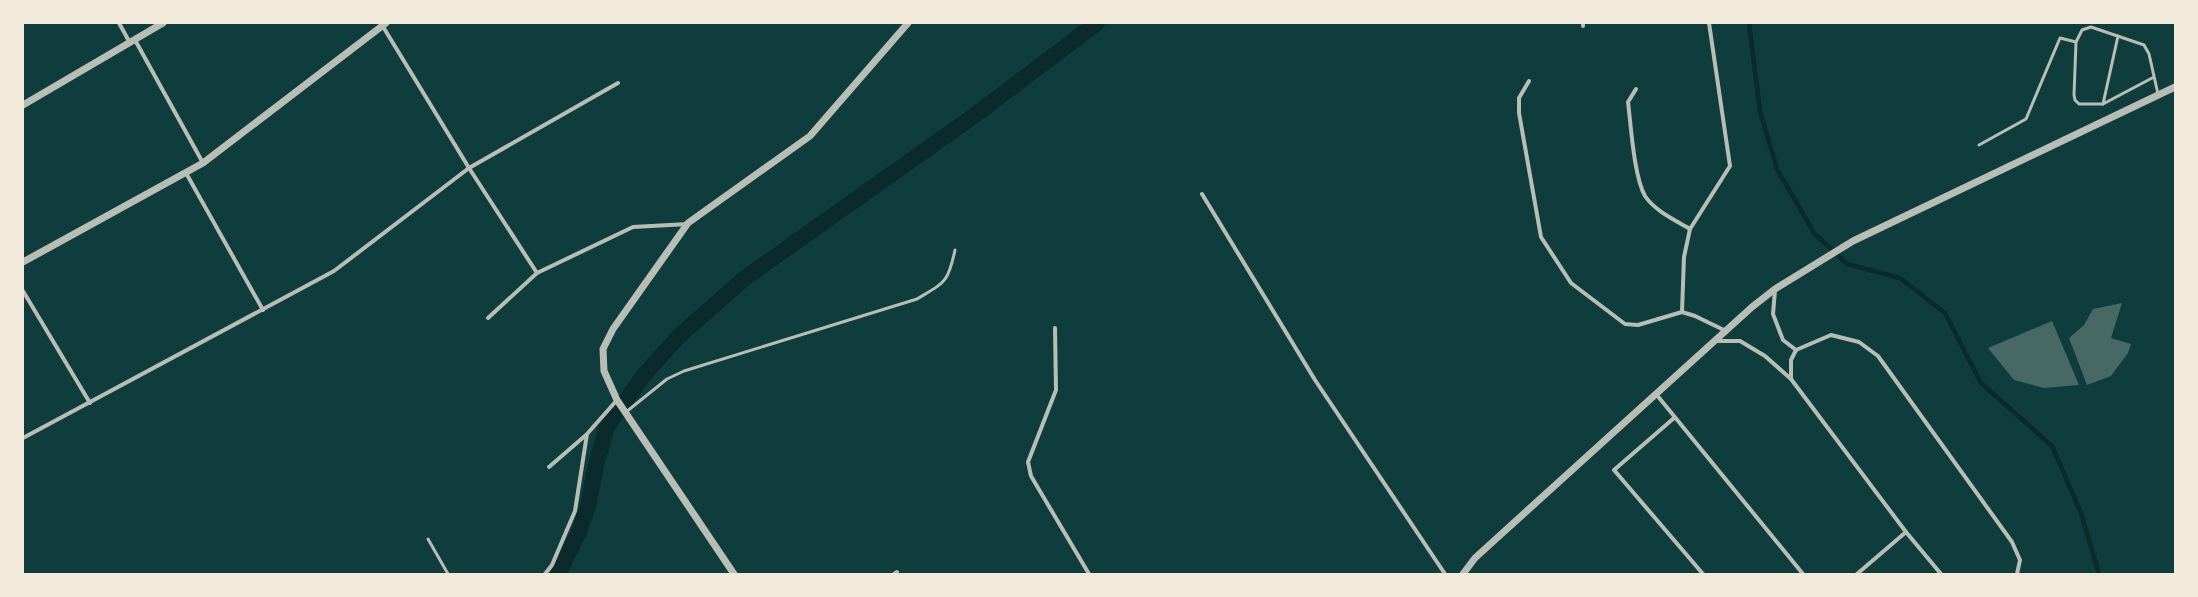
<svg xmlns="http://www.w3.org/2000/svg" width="2198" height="597" viewBox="0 0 2198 597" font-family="Cabin,sans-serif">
	<rect width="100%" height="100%" fill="#0f3d3e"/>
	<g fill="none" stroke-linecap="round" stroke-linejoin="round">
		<polyline stroke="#0a2a2b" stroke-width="4.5" points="1749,23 1760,111 1777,169 1814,233 1847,264 1900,278 1945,313 1981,383 2052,446 2081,513 2099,574"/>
		<polyline stroke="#0a2a2b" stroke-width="16" points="558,574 578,534 588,506 596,465 607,427 643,376 679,336 745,278 975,115 1097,23"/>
	</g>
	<g fill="#486865">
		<polygon points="2122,303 2111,338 2131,344 2128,353 2111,376 2087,385 2069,338 2084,325 2093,309"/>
		<polygon points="2052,321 2079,385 2044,388 2014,380 1988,348"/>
	</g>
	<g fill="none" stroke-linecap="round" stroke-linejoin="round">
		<g stroke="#b8beb3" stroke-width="3">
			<polyline points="2154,77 2103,104 2079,104 2075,100 2074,95 2076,42 2082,30 2091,27 2144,45 2149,54 2158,94"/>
			<polyline points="2103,104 2118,36"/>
			<polyline points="1979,145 2026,119 2060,38 2076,42"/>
			<path d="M 626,412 L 667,379 L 684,371 L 917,299 C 945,282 948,283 955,250"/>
			<polyline points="428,539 448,574"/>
		</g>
		<g stroke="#b8beb3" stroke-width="4">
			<polyline points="119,23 130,43"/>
			<polyline points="382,25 469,168 537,273"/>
			<polyline points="1583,26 1583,23"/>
			<polyline points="135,40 203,163"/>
			<polyline points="1529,81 1519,98 1519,113 1541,237 1571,283 1625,324 1638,325 1682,312 1695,316 1726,331"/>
			<path d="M 1636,89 L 1628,102 C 1631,126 1634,177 1645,196 C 1655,211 1675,220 1690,229"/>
			<polyline points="186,173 263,310"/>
			<polyline points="1202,194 1315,380 1445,574"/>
			<polyline points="1775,290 1773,314 1783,340 1796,350"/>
			<polyline points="23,291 90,403"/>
			<polyline points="1682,312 1684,257 1690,229 1730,166 1709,23"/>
			<polyline points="488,318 537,273 633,227 688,224"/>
			<polyline points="1055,328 1056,390 1028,462 1031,476 1089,574"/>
			<polyline points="1715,341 1740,341 1765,356 1791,379 1906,532 1941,574"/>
			<polyline points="1791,379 1791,360 1796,350 1831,335 1859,342 1878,356 2012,542 2020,560 2017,574"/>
			<polyline points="1656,394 1803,574"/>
			<polyline points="1674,418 1614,470 1703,574"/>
			<polyline points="23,438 334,271 469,168 618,83"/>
			<polyline points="549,467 586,435"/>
			<polyline points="545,574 552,565 575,511 587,434 617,400"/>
			<polyline points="894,574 897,572"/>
			<polyline points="1857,574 1906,532"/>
		</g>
		<g stroke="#b8beb3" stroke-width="7">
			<polyline points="23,105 163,23"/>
			<polyline points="23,262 203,163 386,23"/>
			<polyline points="734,574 617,400 604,371 603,349 613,329 688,223 810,136 908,23"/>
			<polyline points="1463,574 1475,558 1508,528 1752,307 1775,289 1853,241 2175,87"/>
		</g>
	</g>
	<rect width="2198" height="597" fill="none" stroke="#f1e9da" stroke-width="48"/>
</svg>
